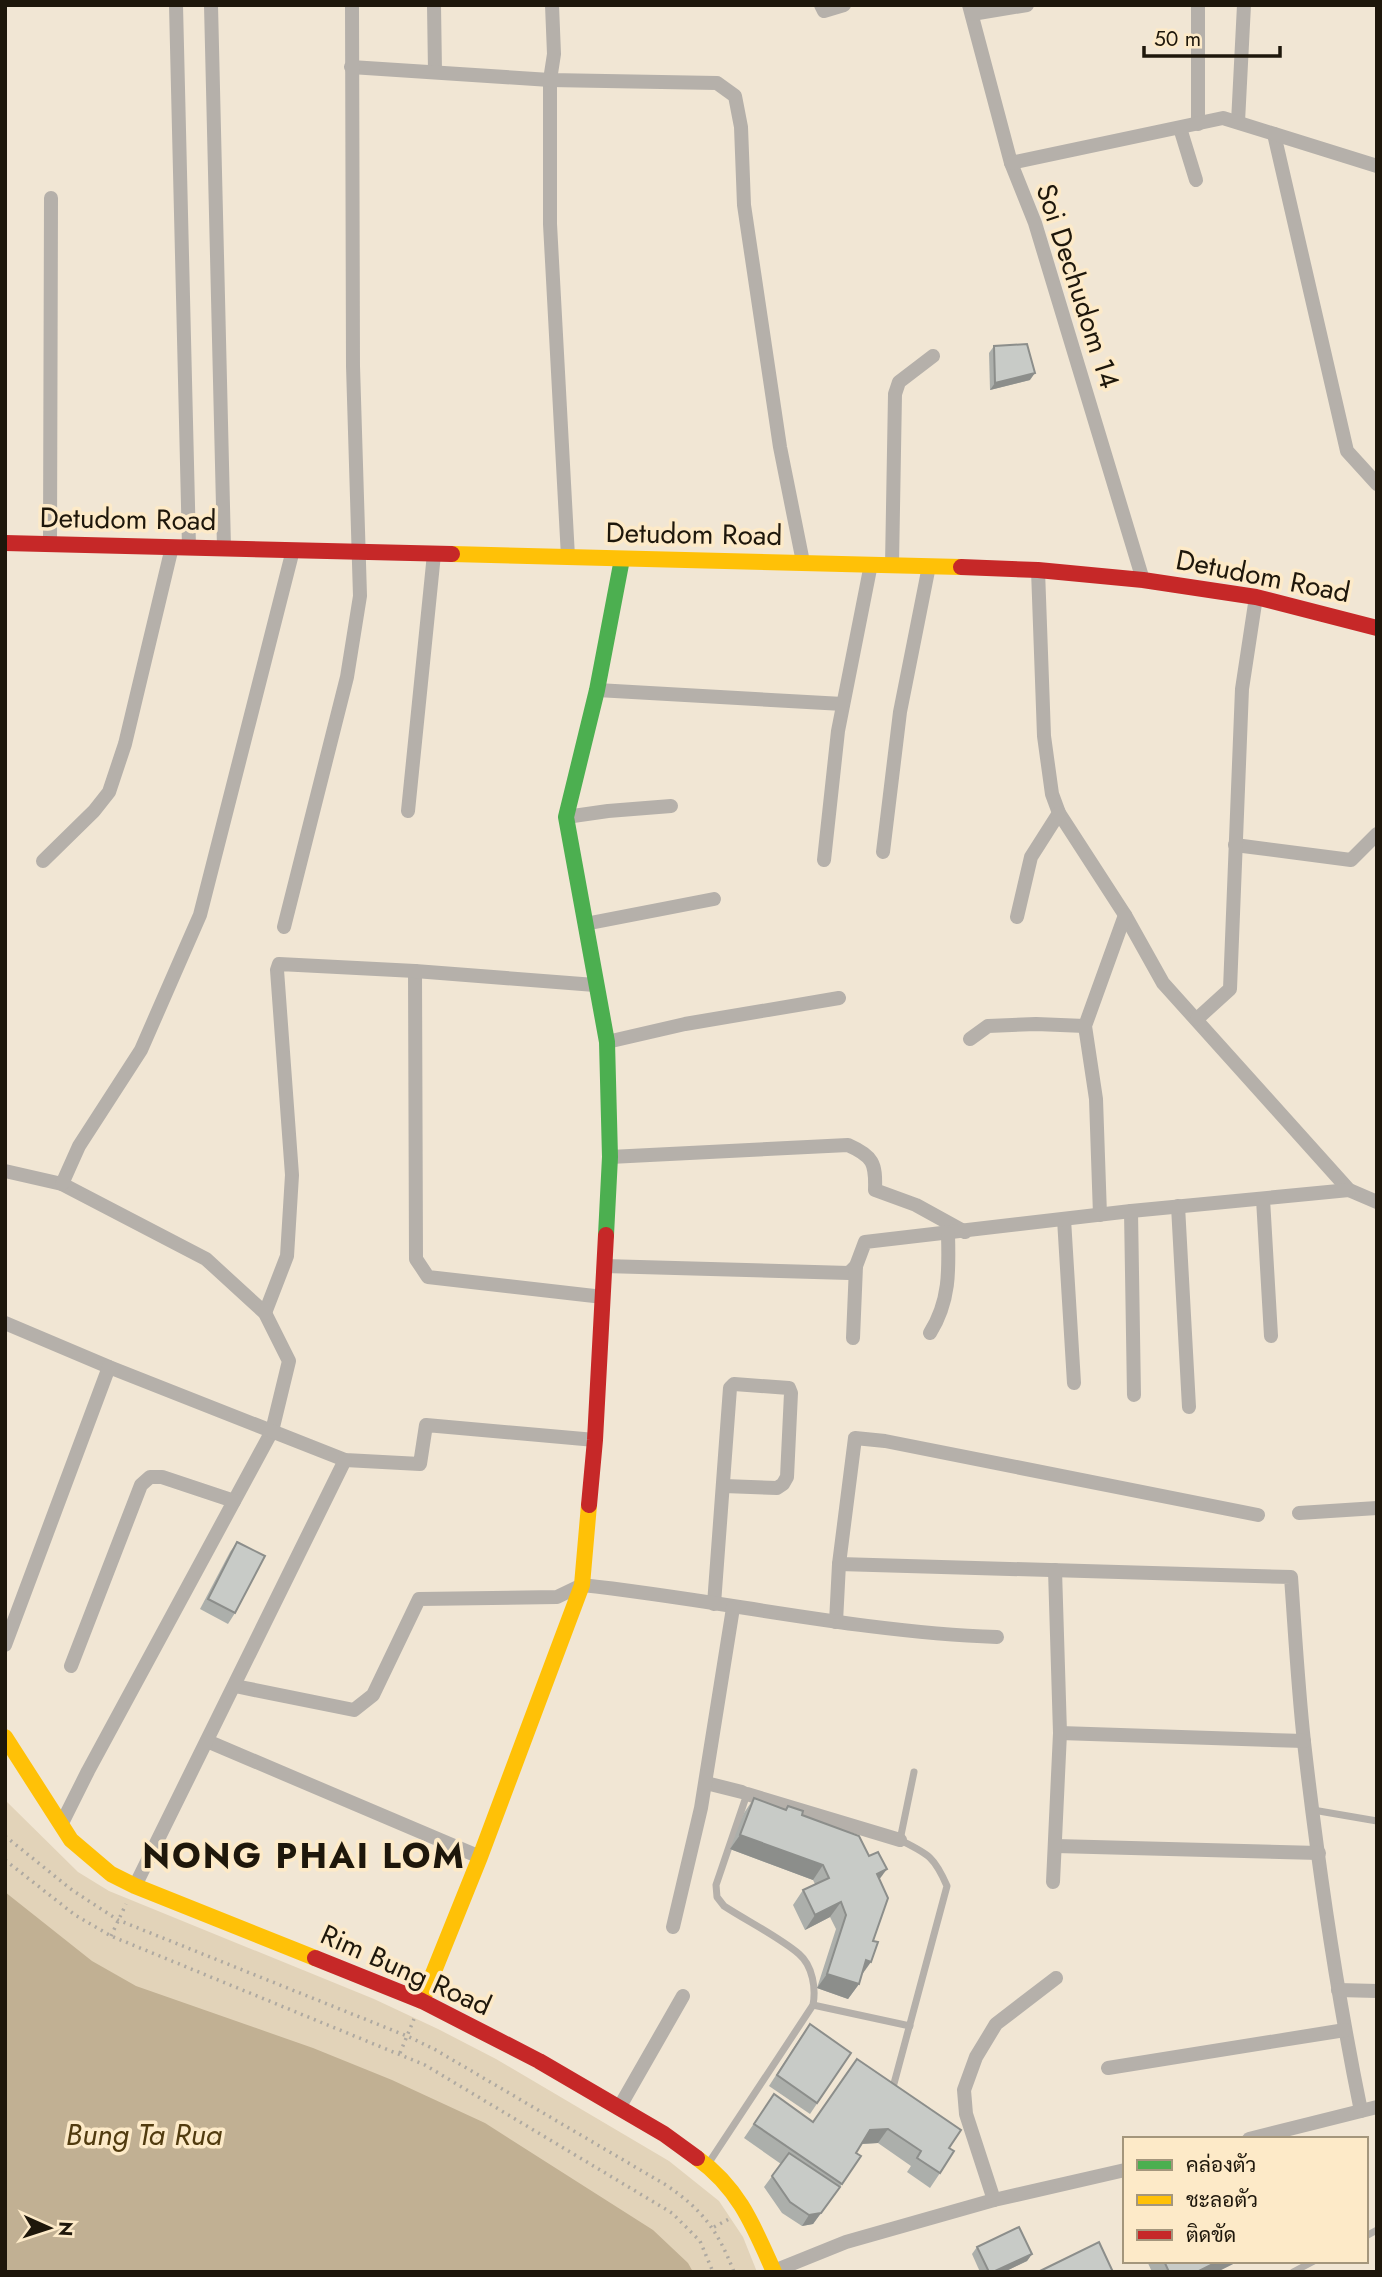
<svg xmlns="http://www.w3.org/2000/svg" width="1382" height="2277" viewBox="0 0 1382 2277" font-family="Jost,Sarabun,sans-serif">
	<rect width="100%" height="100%" fill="#f1e6d4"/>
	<polygon fill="#e2d3b9" points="5,1800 78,1872 109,1891 374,1999 438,2029 496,2059 669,2161 719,2201 743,2237 757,2272 5,2272"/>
	<polygon fill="#c1b093" points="5,1892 92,1961 136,1986 313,2048 392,2080 485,2123 653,2230 688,2263 693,2272 5,2272"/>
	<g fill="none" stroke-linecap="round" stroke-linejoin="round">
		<g stroke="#aea9a1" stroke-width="3.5" stroke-dasharray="2 5" stroke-linecap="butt">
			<path d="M 5,1836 L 72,1890 L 118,1920 L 407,2036 L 434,2049 L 666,2185 C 703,2210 718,2231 734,2272"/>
			<polyline points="5,1860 75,1915 111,1936 425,2065 672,2213 700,2241 713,2272"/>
			<polyline points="111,1936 126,1904"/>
			<polyline points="400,2053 414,2019"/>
			<polyline points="714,2227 729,2219"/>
		</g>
		<g stroke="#b5b0aa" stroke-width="7">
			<polyline points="1313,1810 1377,1821"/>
			<polyline points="813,2005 910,2026"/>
			<path d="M 892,2091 L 947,1886 C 934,1856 928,1854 900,1840 L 914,1772"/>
			<path d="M 708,2164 L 813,2005 C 816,1989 813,1966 799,1954 C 779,1937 747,1921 724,1906 L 717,1897 L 716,1885 L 747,1794"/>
			<polyline points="1366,2236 1377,2230"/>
			<polyline points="1293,2272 1314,2261"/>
		</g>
		<g stroke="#b5b0aa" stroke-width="14">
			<polyline points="176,5 189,547"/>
			<polyline points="211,5 224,548"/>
			<polyline points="434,5 435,72"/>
			<polyline points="552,5 554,54 550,80 550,224 568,557"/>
			<polyline points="821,5 824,11 844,5"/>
			<polyline points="969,5 1011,163 1035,223 1143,580"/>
			<polyline points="1198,5 1198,124"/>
			<polyline points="972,14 1027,5"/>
			<polyline points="351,67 550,80 717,83 735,96 741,127 744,205 780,447 803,562"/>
			<polyline points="1238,122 1244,5"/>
			<polyline points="1180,128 1196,180"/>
			<polyline points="1274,134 1347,451 1377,484"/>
			<polyline points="1011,163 1223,118 1377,166"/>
			<polyline points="50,544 51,198"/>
			<polyline points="892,565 895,394 899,382 933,356"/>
			<polyline points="1038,570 1044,736 1052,794 1059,813 1125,915 1163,983 1349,1190 1377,1202"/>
			<polyline points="597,690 843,704"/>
			<polyline points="408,811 434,554"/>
			<polyline points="566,817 608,811 671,806"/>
			<polyline points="1235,845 1351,860 1377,834"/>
			<polyline points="883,852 900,712 929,566"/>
			<polyline points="824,860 838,731 871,564"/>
			<polyline points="43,861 94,811 109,792 125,744 172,547"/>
			<polyline points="1017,917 1031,857 1059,813"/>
			<polyline points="585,924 714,899"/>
			<polyline points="284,927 347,677 360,596 353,366 352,5"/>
			<polyline points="415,971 416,1259 428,1277 603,1297"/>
			<polyline points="1197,1019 1230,989 1242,689 1256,597"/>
			<polyline points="970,1039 988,1026 1036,1024 1085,1026"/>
			<polyline points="607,1042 685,1024 839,998"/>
			<path d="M 610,1157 L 848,1145 C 873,1156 876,1163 875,1190 L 916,1205 L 965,1232"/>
			<polyline points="5,1171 62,1184 206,1259 265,1313 289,1361 272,1431 88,1771 61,1825"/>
			<polyline points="62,1184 79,1146 141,1050 200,915 293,550"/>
			<polyline points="1263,1199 1271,1336"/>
			<polyline points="1178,1206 1189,1407"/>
			<polyline points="1131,1211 1134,1395"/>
			<polyline points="1100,1215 1096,1099 1085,1026 1125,915"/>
			<polyline points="1064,1219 1074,1383"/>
			<polyline points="604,1266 849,1273 856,1266 865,1242 1131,1211 1349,1190"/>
			<polyline points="265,1313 287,1256 292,1175 277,970 279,964 415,971 595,985"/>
			<polyline points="5,1323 109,1367 345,1460 420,1464 426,1425 595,1440"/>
			<path d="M 930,1333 C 950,1301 949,1270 948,1234"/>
			<polyline points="853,1338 856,1266"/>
			<polyline points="1299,1513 1377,1508"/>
			<path d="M 839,1564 L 1291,1577 C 1295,1632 1298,1687 1304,1742 C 1318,1865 1336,1989 1361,2111"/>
			<polyline points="714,1604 730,1388 734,1384 789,1388 791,1393 787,1477 783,1484 777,1488 724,1486"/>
			<polyline points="836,1622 839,1564 855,1438 885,1441 1258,1515"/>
			<polyline points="5,1645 109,1367"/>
			<polyline points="71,1666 141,1485 150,1477 162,1477 234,1501"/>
			<path d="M 235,1686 L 354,1710 L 373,1695 L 419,1599 L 557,1597 L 582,1585 C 721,1600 857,1632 997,1637"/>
			<polyline points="1060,1733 1304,1741"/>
			<polyline points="207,1741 480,1857"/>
			<polyline points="706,1783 742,1792"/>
			<polyline points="747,1794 900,1840"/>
			<polyline points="1056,1846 1319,1853"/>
			<polyline points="1053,1882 1060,1733 1055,1570"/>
			<polyline points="135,1886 345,1460"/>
			<polyline points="673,1927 701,1808 733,1608"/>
			<polyline points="1338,1990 1377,1991"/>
			<polyline points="1108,2068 1345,2030"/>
			<polyline points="619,2108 683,1996"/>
			<polyline points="1249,2139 1377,2107"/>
			<polyline points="994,2200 966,2114 964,2090 976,2057 996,2024 1056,1978"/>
			<polyline points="774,2271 846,2242 994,2200 1125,2170"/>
		</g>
		<polyline stroke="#4caf50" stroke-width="16" points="606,1235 610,1157 607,1042 566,817 597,690 622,559"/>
		<g stroke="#ffc107" stroke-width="16">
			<polyline points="452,554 961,567"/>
			<polyline points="5,1737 71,1840 111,1874 135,1886 315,1958"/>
			<polyline points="422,2001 480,1857 582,1585 589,1505"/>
			<path d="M 697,2158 C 739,2188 754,2227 774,2272"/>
		</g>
		<g stroke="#c62828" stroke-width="16">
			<polyline points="5,543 452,554"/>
			<polyline points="961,567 1038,570 1143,580 1256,597 1377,628"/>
			<polyline points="589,1505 595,1440 606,1235"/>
			<polyline points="315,1958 422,2001 539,2061 664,2134 697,2158"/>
		</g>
	</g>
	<g fill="#acafab">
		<polygon points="994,346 1030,380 990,390 989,353"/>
		<polygon points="237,1542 235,1613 228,1624 200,1609 230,1552"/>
		<polygon points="754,1798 785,1809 788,1806 802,1815 879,1879 861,1976 859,1984 848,1999 817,1988 836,1929 830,1917 805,1930 793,1905 803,1890 815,1884 813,1880 730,1849 744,1813"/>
		<polygon points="802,2035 851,2053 810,2114 769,2086"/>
		<polygon points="857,2059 949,2148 940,2173 930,2188 907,2172 911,2166 878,2143 861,2144 856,2153 842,2184 832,2198 813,2224 802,2226 782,2213 764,2187 781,2164 744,2138 774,2094 813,2122"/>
		<polygon points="977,2247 1032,2254 1027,2261 1004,2272 980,2272 972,2254"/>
		<polygon points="1147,2261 1239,2261 1217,2272 1152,2272"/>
	</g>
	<g fill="#8c8e8b">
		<polygon points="1035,373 1030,380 990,390 995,383"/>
		<polygon points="740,1835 823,1865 813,1880 730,1849"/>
		<polygon points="887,1869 876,1884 877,1874"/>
		<polygon points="841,1902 830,1917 805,1930 815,1915"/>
		<polygon points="866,1960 871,1962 861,1976"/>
		<polygon points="827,1974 859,1984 848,1999 817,1988"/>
		<polygon points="888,2129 878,2143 860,2144 870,2130"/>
		<polygon points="840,2187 813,2224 802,2226 809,2215"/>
		<polygon points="1032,2254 1027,2261 1004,2272 993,2272"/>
		<polygon points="1219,2261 1239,2261 1217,2272 1197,2272"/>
	</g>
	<g fill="#c8cbc7" stroke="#8c8e8b" stroke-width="2">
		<polygon points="1027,344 1035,373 995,383 994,346"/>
		<polygon points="237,1542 265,1556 235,1613 208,1599"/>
		<polygon points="754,1798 786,1810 788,1806 803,1811 802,1815 859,1836 869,1856 878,1852 887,1869 877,1874 888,1898 873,1941 878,1942 871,1962 866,1960 859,1984 827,1974 846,1915 841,1902 815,1915 803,1890 829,1878 823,1865 740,1835"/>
		<polygon points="810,2024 851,2053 817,2103 777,2075"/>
		<polygon points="857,2059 961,2130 949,2148 954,2151 940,2173 917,2158 921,2151 888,2129 870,2130 856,2153 861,2156 842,2184 754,2124 774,2094 813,2122"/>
		<polygon points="789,2153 840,2187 821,2213 809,2215 790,2202 772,2176"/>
		<polygon points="1019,2227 1032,2254 993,2272 989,2272 977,2247"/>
		<polygon points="1099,2242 1113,2272 1038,2272"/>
		<polygon points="1164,2261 1219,2261 1197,2272 1169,2272"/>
	</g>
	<g text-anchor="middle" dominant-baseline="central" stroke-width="7" stroke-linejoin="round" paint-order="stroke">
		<g font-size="28" fill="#1e170b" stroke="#fdeac8">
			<text transform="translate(1078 286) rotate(72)">Soi Dechudom 14</text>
			<text transform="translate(128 519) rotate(1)">Detudom Road</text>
			<text transform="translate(694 534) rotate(1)">Detudom Road</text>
			<text transform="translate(1263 576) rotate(11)">Detudom Road</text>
			<text transform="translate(406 1970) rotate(24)">Rim Bung Road</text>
		</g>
		<g font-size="30" font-style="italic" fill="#513b0f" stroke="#fdeac8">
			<text x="144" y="2134">Bung Ta Rua</text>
		</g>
		<g font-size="35" font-weight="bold" letter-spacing="2" fill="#1e170b" stroke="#fdeac8">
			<text x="304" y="1856">NONG PHAI LOM</text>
		</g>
	</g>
	<rect width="1382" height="2277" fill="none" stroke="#1e170b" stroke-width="14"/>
	<rect x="1123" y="2137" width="245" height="126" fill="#fdeac8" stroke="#a4967c" stroke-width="2"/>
	<rect x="1137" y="2160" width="35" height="10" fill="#4caf50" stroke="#a4967c" stroke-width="2"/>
	<text x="1186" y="2172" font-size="21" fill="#1e170b">คล่องตัว</text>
	<rect x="1137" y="2195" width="35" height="10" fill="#ffc107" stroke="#a4967c" stroke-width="2"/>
	<text x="1186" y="2207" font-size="21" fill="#1e170b">ชะลอตัว</text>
	<rect x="1137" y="2230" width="35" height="10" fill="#c62828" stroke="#a4967c" stroke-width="2"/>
	<text x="1186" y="2242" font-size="21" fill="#1e170b">ติดขัด</text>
	<g transform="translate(49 2228) rotate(93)" stroke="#fdeac8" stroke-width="5" paint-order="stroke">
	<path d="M0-5L12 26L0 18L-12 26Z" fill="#1e170b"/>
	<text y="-10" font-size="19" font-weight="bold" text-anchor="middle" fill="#1e170b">N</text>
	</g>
	<path d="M1144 46v10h136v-10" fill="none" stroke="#1e170b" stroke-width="3.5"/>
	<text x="1154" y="46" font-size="21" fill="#1e170b" stroke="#fdeac8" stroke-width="5" paint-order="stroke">50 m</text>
</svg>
